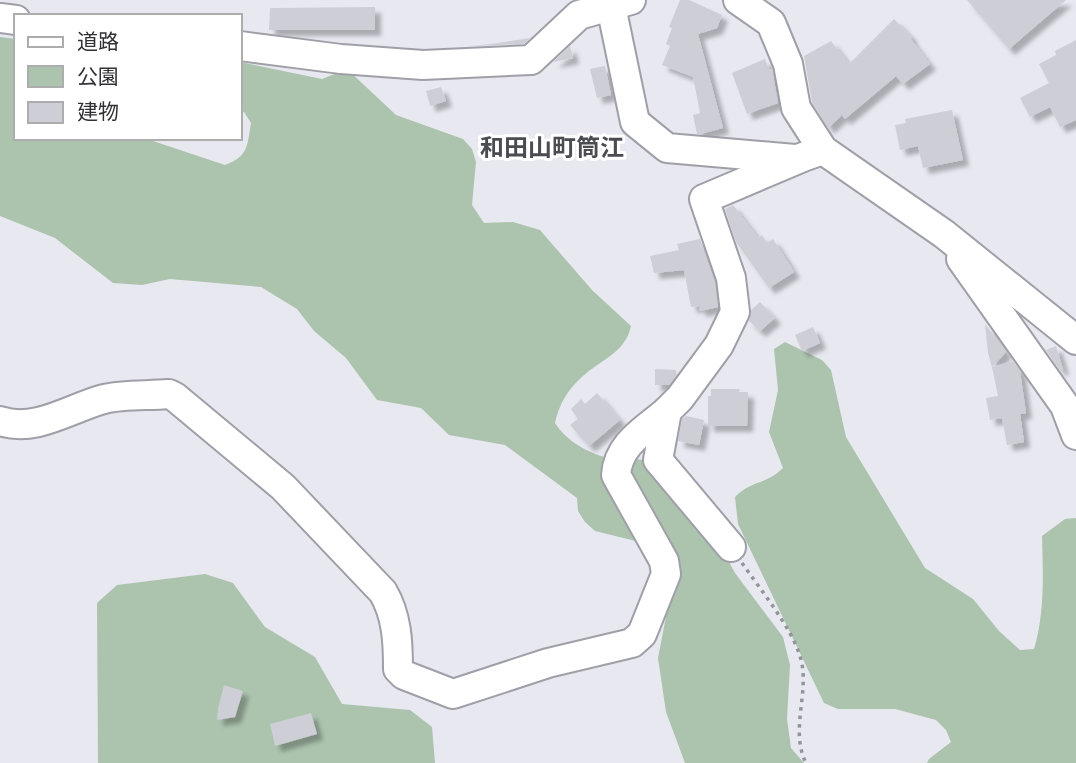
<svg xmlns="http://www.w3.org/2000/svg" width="1076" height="763" viewBox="0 0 1076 763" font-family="'Source Sans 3','Noto Sans JP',sans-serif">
	<defs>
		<filter id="shadow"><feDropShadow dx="6" dy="6" stdDeviation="2" flood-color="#0004"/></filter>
	</defs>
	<rect width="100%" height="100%" fill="#e8e8f1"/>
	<g fill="#acc3ae">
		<path d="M 0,37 L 16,39 L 16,138 L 144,138 L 225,165 C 249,156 247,145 251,123 L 244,112 L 240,110 L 240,62 L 322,79 L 347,69 L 396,115 L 463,139 L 472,149 L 476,162 L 472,205 L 484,223 L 513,222 L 540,230 L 592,290 L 631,326 C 625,353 602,359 583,376 C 568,389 559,404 555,423 C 567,442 590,454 612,459 C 627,462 633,455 651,463 L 708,523 L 735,573 L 783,637 L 790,665 L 787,719 L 791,748 L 804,763 L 685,763 L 666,712 L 658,658 L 674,575 L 648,544 L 595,531 L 585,522 L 578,511 L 577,498 L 505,445 L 449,435 L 421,408 L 377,400 L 346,358 L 314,331 L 297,309 L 261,287 L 170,279 L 142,285 L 113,283 L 55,238 L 0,216 Z"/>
		<path d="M 785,342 L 822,360 L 831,370 L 846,437 L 925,568 L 973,599 L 999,631 L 1020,650 L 1034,649 C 1045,613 1043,573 1042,536 L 1065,519 L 1076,518 L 1076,763 L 927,763 L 929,759 L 951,742 L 946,730 L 936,720 L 895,709 L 838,709 L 824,703 L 738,524 L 735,497 C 751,480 766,485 783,468 L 769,432 L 778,390 L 774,349 Z"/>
		<polygon points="205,574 233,583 265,627 315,657 342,704 410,710 432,727 435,763 98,763 97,603 117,585"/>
	</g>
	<g fill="#cdced6" filter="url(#shadow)">
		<polygon points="680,0 689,0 722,15 717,28 698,34 723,128 700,134 697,134 693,115 700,113 693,77 662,65 670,46 666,44 672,28 669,27"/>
		<polygon points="967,0 1066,0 1009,49"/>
		<polygon points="375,7 375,30 269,30 270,8"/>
		<polygon points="894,19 912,37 910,38 930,64 903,84 896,76 845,119 842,115 828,128 812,102 804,56 831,41 849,64"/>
		<polygon points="530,38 524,44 468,46 491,44"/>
		<polygon points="1076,40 1076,120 1060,127 1050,107 1030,117 1020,98 1049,83 1039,64 1056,55 1055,51"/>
		<polygon points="570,46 573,58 553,62"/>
		<polygon points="765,59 769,69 772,69 778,103 747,114 732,73"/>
		<polygon points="605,66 611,95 597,98 590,69"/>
		<polygon points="441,87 446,101 430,106 426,91"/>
		<polygon points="952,110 963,160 923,168 918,146 900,150 895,125 906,123 905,119"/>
		<polygon points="733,205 758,238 762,235 767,243 773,239 794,272 769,288 736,242 725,209"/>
		<polygon points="700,239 715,282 718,307 700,311 699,306 691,307 684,270 654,273 650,256 679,250 677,244"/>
		<polygon points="760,302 775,318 760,331 749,321 751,310"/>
		<polygon points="985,324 1006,352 992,367 988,353"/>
		<polygon points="813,327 820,343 802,351 795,335"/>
		<polygon points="1056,346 1063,369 1060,370 1046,350"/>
		<polygon points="1013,361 1020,371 1026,413 1020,414 1024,442 1007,445 1002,418 990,420 986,398 998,396 992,367"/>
		<polygon points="655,369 676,370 676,376 669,385 655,385"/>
		<polygon points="711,389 740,389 739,392 748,392 747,426 708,426 708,396 711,396"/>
		<polygon points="597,393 620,420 589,446 570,425 578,419 571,409 581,399 585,404"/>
		<polygon points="686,416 704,420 699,445 678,441 682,419"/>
		<polygon points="224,685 243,691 235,717 217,720 218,708"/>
		<polygon points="311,713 317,734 275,746 270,724"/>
	</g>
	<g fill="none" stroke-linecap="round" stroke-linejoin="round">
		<defs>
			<g id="minor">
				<polyline points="738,0 771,23 788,64 796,108 823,150 944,234 1076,340"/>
				<polyline points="611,6 635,122 667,148 795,159"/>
				<polyline points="0,18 16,20"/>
				<polyline points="240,46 341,59 423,65 531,60 579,15 631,0"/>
				<polyline points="961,259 1065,406 1076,435"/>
				<path d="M 0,421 C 36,433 70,408 104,399 C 124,394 149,396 169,394 L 175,397 L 283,487 L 383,592 C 397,616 398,642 398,669 L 404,675 L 453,694 L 548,663 L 632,643 L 642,634 L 666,574 L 664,561 L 616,475 C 618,444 645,430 667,411"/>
				<polyline points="731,547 658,460 667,411 680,398 719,345 735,312 731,278 704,199 803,157 823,150"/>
			</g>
		</defs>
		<use href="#minor" stroke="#9f9fa8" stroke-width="32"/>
		<path stroke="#939399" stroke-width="3.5" stroke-dasharray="3.5 5" stroke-linecap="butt" d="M 742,563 C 760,589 791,627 800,656 C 811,691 789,729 806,763"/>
		<use href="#minor" stroke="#fff" stroke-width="28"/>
	</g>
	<g text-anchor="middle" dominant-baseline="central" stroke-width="6" stroke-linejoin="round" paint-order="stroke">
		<g font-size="24" font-weight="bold" fill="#4b4b52" stroke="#fff">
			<text x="552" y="148">和田山町筒江</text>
		</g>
	</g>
	<rect x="14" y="14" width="228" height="126" fill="#ffffff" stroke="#adadae" stroke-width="2"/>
	<rect x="28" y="37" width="35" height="10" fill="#ffffff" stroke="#adadae" stroke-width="2"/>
	<text x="77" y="49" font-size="21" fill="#313134">道路</text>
	<rect x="28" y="66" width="35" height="21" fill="#acc3ae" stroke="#adadae" stroke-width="2"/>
	<text x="77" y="84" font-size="21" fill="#313134">公園</text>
	<rect x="28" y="102" width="35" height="21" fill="#cdced6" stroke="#adadae" stroke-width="2"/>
	<text x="77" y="119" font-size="21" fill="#313134">建物</text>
</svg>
